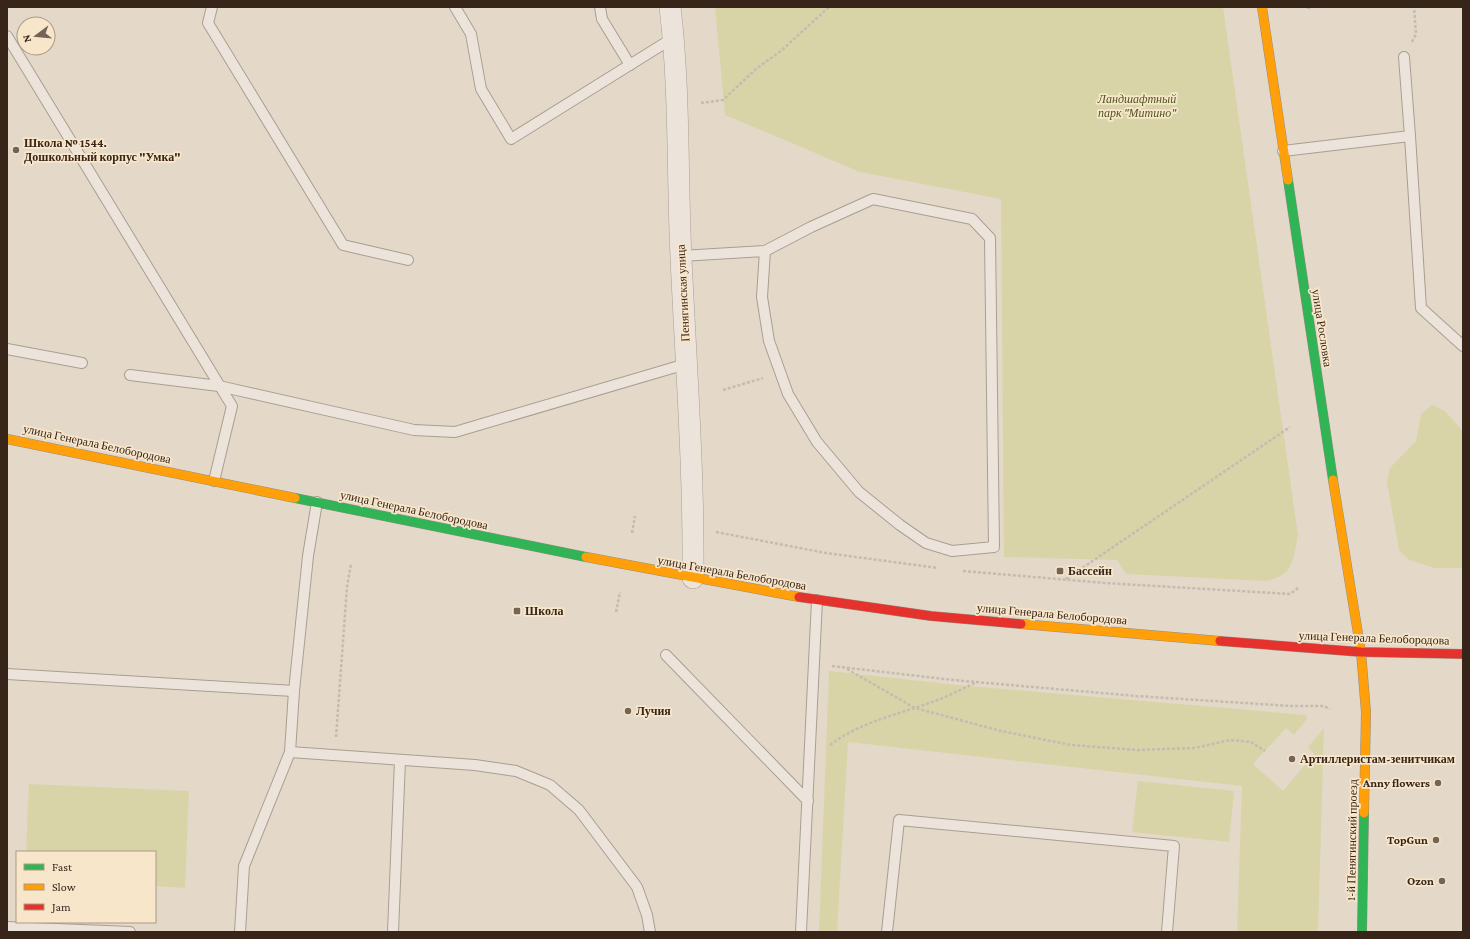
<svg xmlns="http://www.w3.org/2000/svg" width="1470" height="939" viewBox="0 0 1470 939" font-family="'Crimson Pro',serif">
	<rect width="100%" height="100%" fill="#e4d9c8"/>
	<g fill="#d8d4a8">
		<path d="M 715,7 L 1223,7 L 1298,535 C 1293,561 1294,575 1266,581 L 1126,574 L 1117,560 L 1004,557 L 1001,199 L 860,172 L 725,115 Z"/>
		<polygon points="1432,405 1445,411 1463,432 1463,568 1435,568 1409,560 1399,550 1387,482 1390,468 1416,441 1421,414"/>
		<polygon points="829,671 958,685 1306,715 1307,719 1294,735 1286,728 1253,764 1283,791 1314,754 1308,747 1324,728 1318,932 1237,932 1242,786 848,742 837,932 819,932"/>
		<polygon points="1138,781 1234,791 1229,842 1132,832"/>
		<polygon points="29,784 189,791 185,888 155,886 155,852 26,852"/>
	</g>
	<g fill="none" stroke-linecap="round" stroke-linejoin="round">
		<defs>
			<g id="lane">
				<polyline points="212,7 208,23 343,245 408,260"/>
				<polyline points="455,7 471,34 481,89 511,139 673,38"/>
				<polyline points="600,7 602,19 630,65"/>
				<polyline points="7,36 232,406 214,481"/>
				<polyline points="1410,136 1421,308 1463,346"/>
				<polyline points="1283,151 1410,136 1404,57"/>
				<polyline points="681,256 765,251 811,227 873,199 972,219 990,238 994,547 952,551 926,543 900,525 859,492 817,442 788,394 769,341 762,297 765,251"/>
				<polyline points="7,349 82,363"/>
				<polyline points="130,375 219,386 414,430 455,432 686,364"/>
				<polyline points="666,655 808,801"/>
				<polyline points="7,674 294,691"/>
				<polyline points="290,752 475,765 516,771 550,785 579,810 637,887 647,915 650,932"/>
				<polyline points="7,927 130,932"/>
				<polyline points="240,932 244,866 290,752 294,691 308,556 317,502"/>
				<polyline points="393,932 400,760"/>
				<polyline points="801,932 817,600"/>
				<polyline points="887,932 899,820 1174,846 1167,932"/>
			</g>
			<path id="street" d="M 670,7 C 680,90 677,174 681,258 C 686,365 694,471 693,578"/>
			<g id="fast">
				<polyline points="1288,180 1333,480"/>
				<polyline points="295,498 586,557"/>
				<polyline points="1362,932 1364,813"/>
			</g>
			<g id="slow">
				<polyline points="1262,7 1288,180"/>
				<polyline points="7,439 295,498"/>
				<polyline points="1333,480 1361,652 1366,712 1364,813"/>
				<polyline points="586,557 799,597"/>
				<polyline points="1021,624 1220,641"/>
			</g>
			<g id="jam">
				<polyline points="799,597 931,616 1021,624"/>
				<polyline points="1220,641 1361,652 1463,654"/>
			</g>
		</defs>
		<use href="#lane" stroke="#a99e92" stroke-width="12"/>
		<use href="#street" stroke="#a99e92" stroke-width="22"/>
		<use href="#fast" stroke="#988d82" stroke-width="10"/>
		<use href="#slow" stroke="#988d82" stroke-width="10"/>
		<use href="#jam" stroke="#988d82" stroke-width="10"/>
		<g stroke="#c4bbb1" stroke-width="2.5" stroke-dasharray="3 2" stroke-linecap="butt">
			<polyline points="1307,8 1313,7"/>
			<polyline points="1412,42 1416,34 1414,7"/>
			<polyline points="701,103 723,100 756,69 782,50 829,7"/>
			<polyline points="723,390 763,378"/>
			<polyline points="716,532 826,553 938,568"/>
			<polyline points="632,533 635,516"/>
			<polyline points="963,571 1105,583 1290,594 1298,588"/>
			<polyline points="1066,579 1290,427"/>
			<polyline points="616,612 620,592"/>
			<polyline points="832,666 953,680 1136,696 1291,706 1324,706 1330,709"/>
			<polyline points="847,669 915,708 1001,731 1071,745 1137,750 1195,748 1230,740 1251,742 1265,751"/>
			<polyline points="336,737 347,587 351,564"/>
			<path d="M 830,745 C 860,722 897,715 932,702 C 947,697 962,689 977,682"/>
		</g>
		<use href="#lane" stroke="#ece4da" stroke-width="10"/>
		<use href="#street" stroke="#ece4da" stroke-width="21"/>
		<use href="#fast" stroke="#30b455" stroke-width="9"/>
		<use href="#slow" stroke="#ff9f0a" stroke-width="9"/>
		<use href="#jam" stroke="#e5322d" stroke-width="9"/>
	</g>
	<g fill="#746457" stroke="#f8e6cb" stroke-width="1.5">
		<circle cx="16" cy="150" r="4"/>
		<rect x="1056" y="567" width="8" height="8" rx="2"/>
		<rect x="513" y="607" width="8" height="8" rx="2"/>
		<circle cx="628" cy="711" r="4"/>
		<circle cx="1292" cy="759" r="4"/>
		<circle cx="1438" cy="783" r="4"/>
		<circle cx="1436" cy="840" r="4"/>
		<circle cx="1442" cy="881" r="4"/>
	</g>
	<g text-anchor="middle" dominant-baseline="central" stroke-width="3.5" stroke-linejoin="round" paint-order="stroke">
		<g font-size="12" font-style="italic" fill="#4e561f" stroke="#f8e6cb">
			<text x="1137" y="99">Ландшафтный<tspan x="1137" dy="14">парк "Митино"</tspan></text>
		</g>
		<g font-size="12" font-weight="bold" fill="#37251a" stroke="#f8e6cb" text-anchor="start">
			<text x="24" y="143">Школа № 1544.<tspan x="24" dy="14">Дошкольный корпус "Умка"</tspan></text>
			<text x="1068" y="571">Бассейн</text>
			<text x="525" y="611">Школа</text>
			<text x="636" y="711">Лучия</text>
			<text x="1300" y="759">Артиллеристам-зенитчикам</text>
			<text x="1430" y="783" text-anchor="end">Anny flowers</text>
			<text x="1428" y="840" text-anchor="end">TopGun</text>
			<text x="1434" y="881" text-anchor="end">Ozon</text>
		</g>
		<g font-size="12" fill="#37251a" stroke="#f8e6cb">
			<text transform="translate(683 293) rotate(-93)">Пенягинская улица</text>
			<text transform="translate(1322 328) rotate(81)">улица Рословка</text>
			<text transform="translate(97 444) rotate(12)">улица Генерала Белобородова</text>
			<text transform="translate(414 510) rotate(12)">улица Генерала Белобородова</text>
			<text transform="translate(732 573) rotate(10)">улица Генерала Белобородова</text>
			<text transform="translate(1052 614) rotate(5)">улица Генерала Белобородова</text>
			<text transform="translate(1374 638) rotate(2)">улица Генерала Белобородова</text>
			<text transform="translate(1352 840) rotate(-89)">1-й Пенягинский проезд</text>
		</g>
	</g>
	<rect width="1470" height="939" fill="none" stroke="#37251a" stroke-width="16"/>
	<rect x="16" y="851" width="140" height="72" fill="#f8e6cb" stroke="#ab9984"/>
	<rect x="24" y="864" width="20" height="6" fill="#30b455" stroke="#ab9984"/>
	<text x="52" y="871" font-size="12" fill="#37251a">Fast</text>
	<rect x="24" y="884" width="20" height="6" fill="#ff9f0a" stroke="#ab9984"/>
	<text x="52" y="891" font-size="12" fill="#37251a">Slow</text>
	<rect x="24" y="904" width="20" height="6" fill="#e5322d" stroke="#ab9984"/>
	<text x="52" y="911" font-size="12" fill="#37251a">Jam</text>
	<g transform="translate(36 36) rotate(254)"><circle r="19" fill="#f8e6cb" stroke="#ab9984"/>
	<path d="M0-3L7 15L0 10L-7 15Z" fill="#746457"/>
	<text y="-6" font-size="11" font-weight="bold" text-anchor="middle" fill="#37251a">N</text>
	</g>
</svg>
